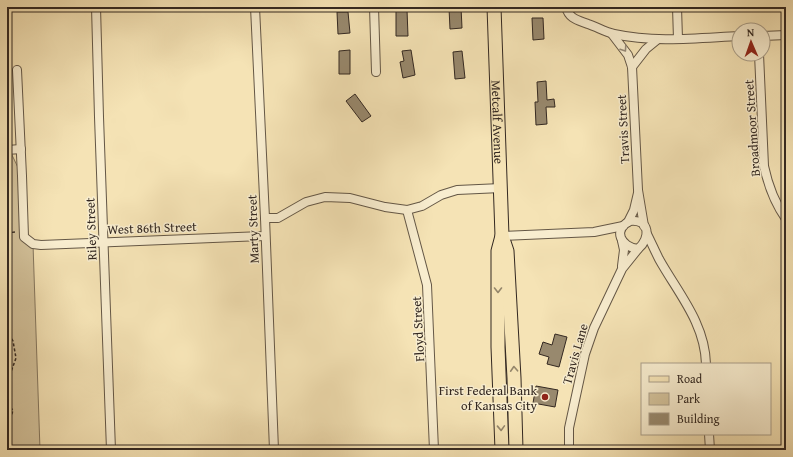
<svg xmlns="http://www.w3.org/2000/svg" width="793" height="457" viewBox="0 0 793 457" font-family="'Gentium Book Plus',serif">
	<rect width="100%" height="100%" fill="#f5e3b5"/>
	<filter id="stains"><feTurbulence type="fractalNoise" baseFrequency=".005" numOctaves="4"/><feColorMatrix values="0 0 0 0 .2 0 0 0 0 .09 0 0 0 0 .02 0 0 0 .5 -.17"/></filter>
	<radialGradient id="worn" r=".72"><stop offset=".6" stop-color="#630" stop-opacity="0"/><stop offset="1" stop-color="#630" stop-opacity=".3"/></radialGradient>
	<polygon fill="#d4c39c" stroke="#84765e" points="7,155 12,155 22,176 24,237 33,244 40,450 7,450"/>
	<g fill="#98896e" stroke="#332821">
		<polygon points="461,7 462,28 450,29 449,8"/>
		<polygon points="396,10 407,10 408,36 396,36"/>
		<polygon points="337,12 348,12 350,33 338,34"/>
		<polygon points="532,18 543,18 544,39 533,40"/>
		<polygon points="350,50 350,74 339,74 339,51"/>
		<polygon points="411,50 415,75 403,78 400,62 404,61 402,51"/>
		<polygon points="462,51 465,78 455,79 453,52"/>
		<polygon points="546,81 547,100 554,99 555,107 546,107 547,124 536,125 535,102 538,102 537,82"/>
		<polygon points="355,94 371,116 362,122 346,101"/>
		<polygon points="555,334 567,337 559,367 547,364 549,357 539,354 543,342 552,345"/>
		<polygon points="536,386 558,390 555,407 533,403"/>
	</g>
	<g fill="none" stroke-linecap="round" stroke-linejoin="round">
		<defs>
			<g id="minor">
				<polyline points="96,7 99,117 111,450"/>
				<polyline points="255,7 265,218 274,450"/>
				<polyline points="374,7 376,72"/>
				<path d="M 566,7 C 569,19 578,20 588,24 C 597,27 605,32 614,34 C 655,43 698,38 739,36"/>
				<polyline points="677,7 678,39"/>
				<polyline points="612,34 628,55 632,67 638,190 644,226"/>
				<polyline points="763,36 786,35"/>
				<path d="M 759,54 L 764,166 C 768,185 774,202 786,219"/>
				<polyline points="632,67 646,49 657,40"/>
				<polyline points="17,70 22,176 24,237 33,244 41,245 265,236"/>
				<polyline points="7,150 21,149"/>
				<polyline points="407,210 427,285 434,450"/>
				<polyline points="265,218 278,218 306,202 325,197 350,198 385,207 407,210 422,206 441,195 457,190 501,188"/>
				<path d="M 630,221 C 650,219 651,238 638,249 C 621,247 612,230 630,221 Z"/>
				<polyline points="628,222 634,210 638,193"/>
				<path d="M 647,234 C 651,242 655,251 659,259 C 678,293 705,323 706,364"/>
				<polyline points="502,236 594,232 623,226"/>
				<polyline points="622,266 624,250 622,241"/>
				<polyline points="709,434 710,450"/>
				<polyline points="569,450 569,428 585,354 594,328 622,269 638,249"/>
			</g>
			<g id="primary">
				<path id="s1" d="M 494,7 L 502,236 L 498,251 L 498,347 L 502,450"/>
				<polyline points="502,236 507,251 514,378 516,450"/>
			</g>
		</defs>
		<use href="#minor" stroke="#645746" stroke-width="10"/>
		<use href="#primary" stroke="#332821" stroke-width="15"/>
		<g stroke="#332821" stroke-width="1.5" stroke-dasharray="3 2" stroke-linecap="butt">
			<polyline points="7,233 15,232"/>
			<polyline points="7,330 13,341 16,358 7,383"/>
			<polyline points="7,404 13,410 7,432"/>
		</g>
		<use href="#minor" stroke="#f8edcf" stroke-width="8"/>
		<use href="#primary" stroke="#f5e3b5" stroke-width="13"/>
	</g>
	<defs><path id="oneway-chevron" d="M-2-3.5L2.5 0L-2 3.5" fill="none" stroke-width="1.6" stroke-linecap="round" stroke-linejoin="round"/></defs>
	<use stroke="#968a78" href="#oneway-chevron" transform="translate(624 49) rotate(56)"/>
	<g stroke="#94866b">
		<use href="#oneway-chevron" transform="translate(498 290) rotate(90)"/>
		<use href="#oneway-chevron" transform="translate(514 369) rotate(-93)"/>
		<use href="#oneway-chevron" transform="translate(501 428) rotate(88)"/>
	</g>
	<circle fill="#8f2418" stroke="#f8edcf" stroke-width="1.5" cx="545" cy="397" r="4"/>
	<g text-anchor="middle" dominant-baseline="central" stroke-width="3" stroke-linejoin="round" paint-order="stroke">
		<g font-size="13" fill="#332821" stroke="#f8edcf">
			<text stroke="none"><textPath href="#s1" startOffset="115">Metcalf Avenue</textPath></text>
			<text transform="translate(752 128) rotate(-94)">Broadmoor Street</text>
			<text transform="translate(623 129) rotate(-93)">Travis Street</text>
			<text transform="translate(152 228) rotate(-2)">West 86th Street</text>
			<text transform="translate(91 229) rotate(-92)">Riley Street</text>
			<text transform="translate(253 229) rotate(-92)">Marty Street</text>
			<text transform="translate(418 329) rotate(-93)">Floyd Street</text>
			<text transform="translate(575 354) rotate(-74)">Travis Lane</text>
		</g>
		<g font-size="13" fill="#332821" stroke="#f8edcf" text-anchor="end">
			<text x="537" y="390">First Federal Bank<tspan x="537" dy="15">of Kansas City</tspan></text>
		</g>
	</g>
	<rect width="793" height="457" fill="none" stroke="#f5e3b5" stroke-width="24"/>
	<rect x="8" y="8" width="777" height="441" fill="none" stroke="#332821" stroke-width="2"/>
	<rect x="12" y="12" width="769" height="433" fill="none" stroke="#332821"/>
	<rect x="641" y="363" width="130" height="72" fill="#f8edcf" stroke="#a99e89"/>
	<rect x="649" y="376" width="20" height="6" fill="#f5e3b5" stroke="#a99e89"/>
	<text x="677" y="383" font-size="12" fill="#332821">Road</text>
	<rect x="649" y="393" width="20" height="12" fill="#d4c39c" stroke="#a99e89"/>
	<text x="677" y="403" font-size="12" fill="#332821">Park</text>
	<rect x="649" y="413" width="20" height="12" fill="#98896e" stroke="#a99e89"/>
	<text x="677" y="423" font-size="12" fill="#332821">Building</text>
	<g transform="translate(751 42) rotate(358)"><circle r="19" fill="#f8edcf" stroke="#a99e89"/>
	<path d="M0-3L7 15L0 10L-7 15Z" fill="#8f2418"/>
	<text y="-6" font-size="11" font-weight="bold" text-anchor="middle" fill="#332821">N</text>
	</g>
	<rect width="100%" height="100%" filter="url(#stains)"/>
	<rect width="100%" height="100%" fill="url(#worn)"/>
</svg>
